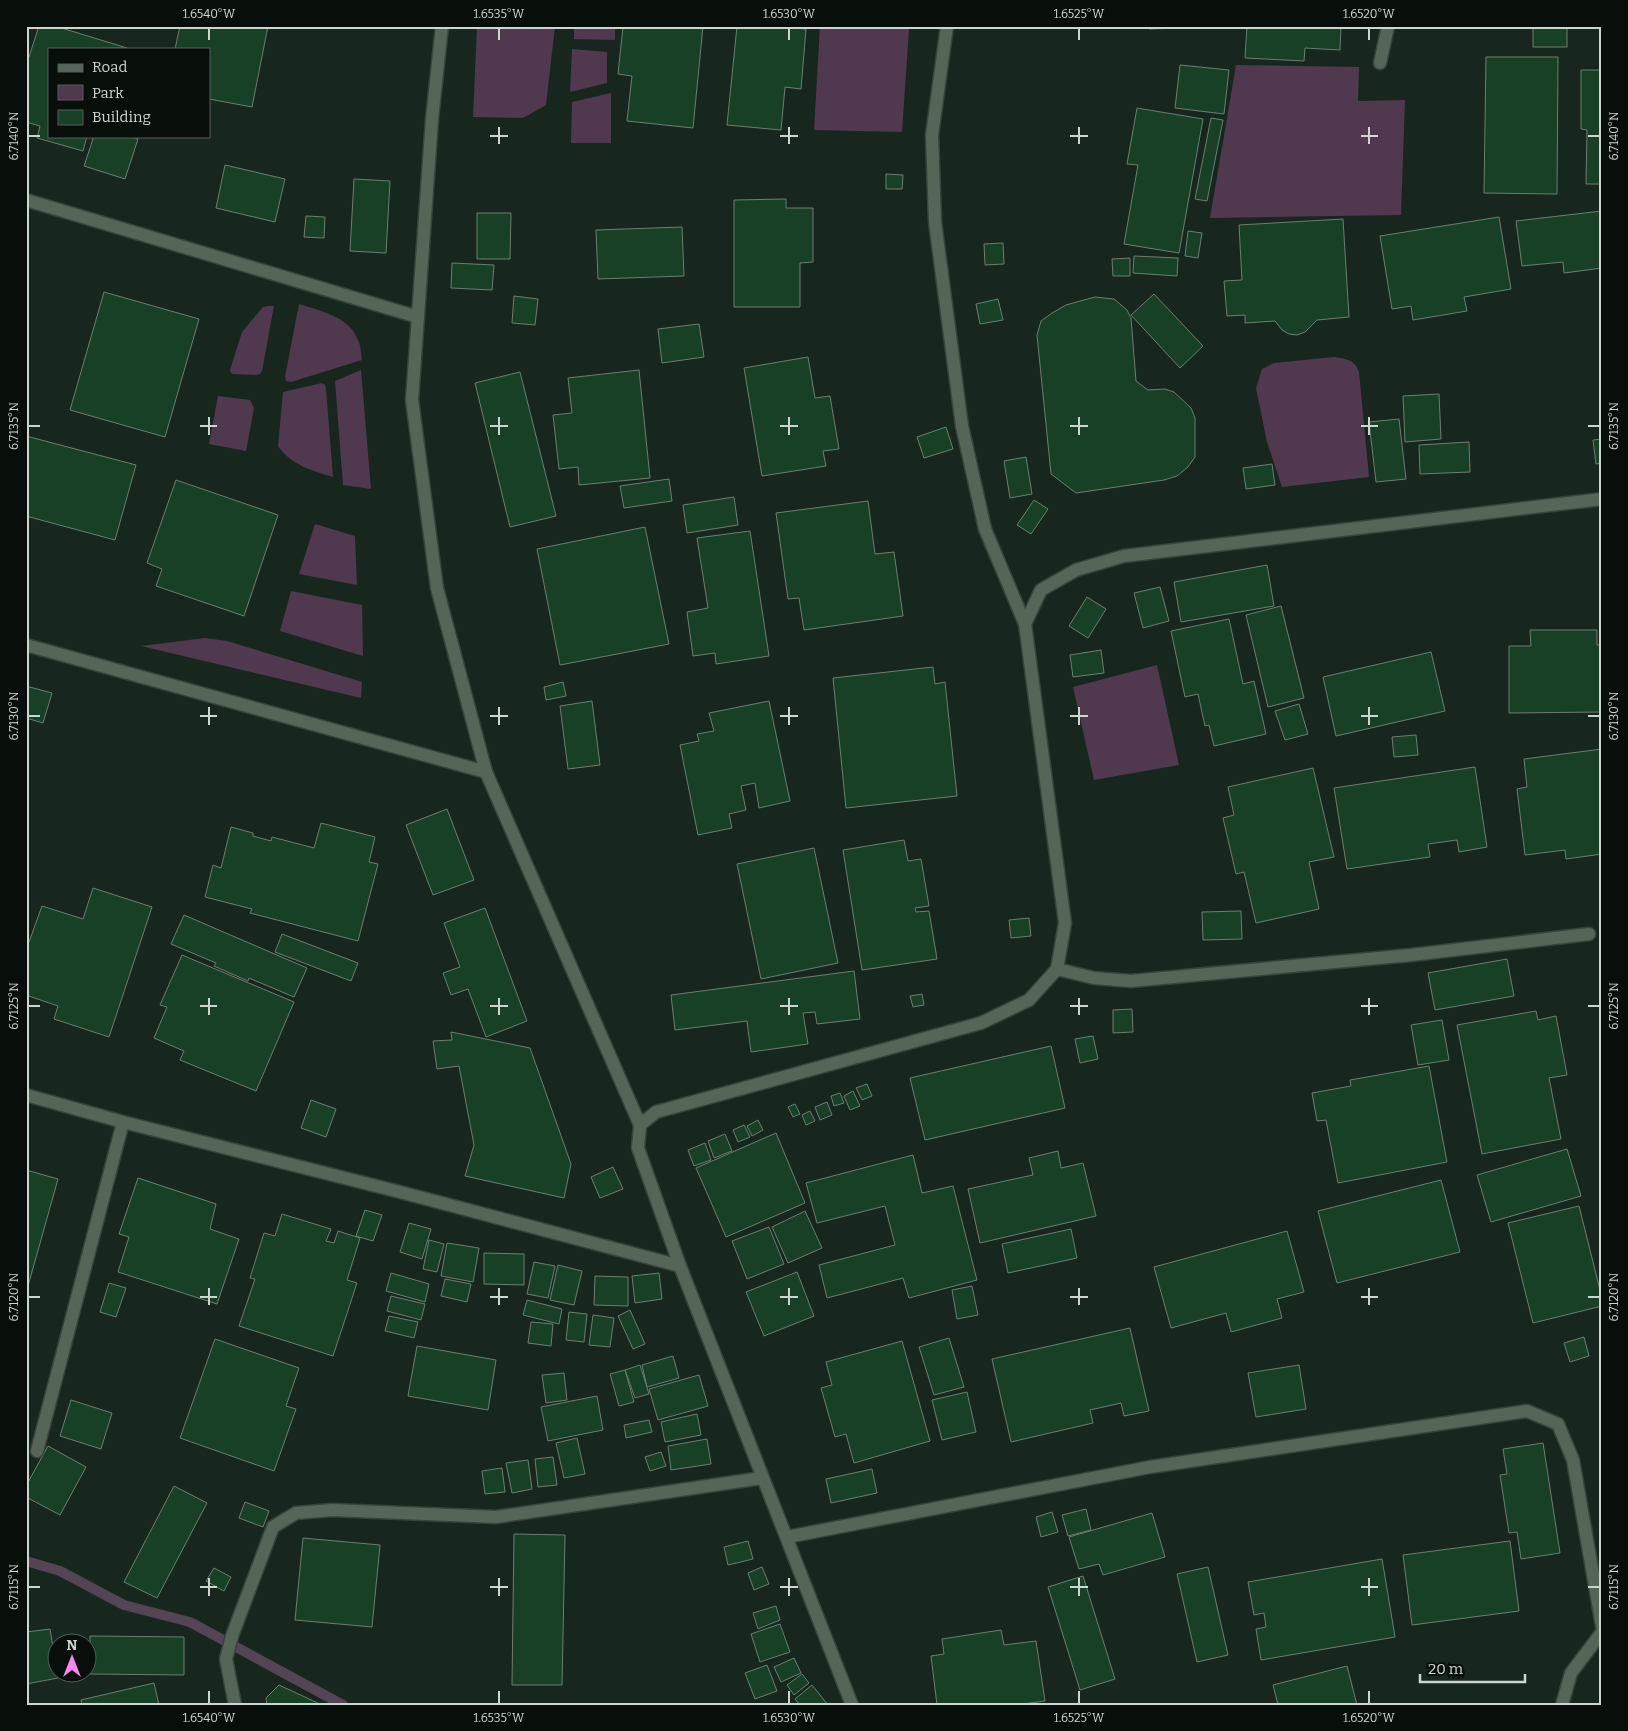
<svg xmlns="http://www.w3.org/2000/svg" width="1628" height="1731" viewBox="0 0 1628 1731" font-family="Bitter,serif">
	<rect width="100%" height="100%" fill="#18271d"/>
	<g fill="#50384f">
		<polygon points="477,26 555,26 546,105 523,118 473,117"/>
		<polygon points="574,26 615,26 615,40 574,39"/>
		<polygon points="820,26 869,26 909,29 902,132 814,130"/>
		<polygon points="572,49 607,52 607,83 570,92"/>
		<polygon points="1236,65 1359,67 1358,101 1405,100 1401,215 1210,218"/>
		<polygon points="611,93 611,143 571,143 572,102"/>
		<path d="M 299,304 C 320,311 349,316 358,340 C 361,346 361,354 362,360 L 291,382 L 286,381 L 285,377 Z"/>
		<polygon points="268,306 274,306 262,371 260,374 256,375 232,374 230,371 231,367 242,332 263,307"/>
		<path d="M 1334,357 C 1347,359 1355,360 1359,372 L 1369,477 L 1282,487 L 1267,442 L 1256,388 L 1262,369 L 1274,363 Z"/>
		<polygon points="361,370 371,489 343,485 335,381"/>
		<path d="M 322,383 L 325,385 L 326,389 L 333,477 C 313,471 291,465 278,446 L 283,392 Z"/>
		<polygon points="218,396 250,400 254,408 246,451 209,444"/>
		<polygon points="315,524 355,536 357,585 299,574"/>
		<polygon points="291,591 362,605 363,656 280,631"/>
		<polygon points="205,638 227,641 362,682 361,698 141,646"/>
		<polygon points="1157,665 1179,765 1094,780 1073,687"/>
	</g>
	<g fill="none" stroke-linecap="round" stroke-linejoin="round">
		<polyline stroke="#544455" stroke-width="10" points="26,1561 60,1571 124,1605 190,1622 343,1705"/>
	</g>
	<g fill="#184027" stroke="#6c7e71">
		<polygon points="39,26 55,26 127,48 49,49 49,136 87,136 83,151 37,138 40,126 26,122 26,56 29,57"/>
		<polygon points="180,26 268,26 252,107 209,99 209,49 175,49"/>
		<polygon points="637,26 703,26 693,128 627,121 632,76 618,74 623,27 636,28"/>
		<polygon points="737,26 791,26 791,28 806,29 801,89 785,87 781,130 727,125"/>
		<polygon points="1149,26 1214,26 1214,27 1149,29"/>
		<polygon points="1247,26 1341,26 1340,50 1305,48 1304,61 1245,58"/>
		<rect x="1533" y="26" width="34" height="21"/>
		<polygon points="1486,57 1558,57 1557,194 1484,193"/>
		<polygon points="1180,65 1229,70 1224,114 1175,108"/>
		<polygon points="1581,70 1602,70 1602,184 1586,184 1587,130 1581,129"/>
		<polygon points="1137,108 1203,119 1179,253 1124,244 1138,165 1127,164"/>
		<polygon points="1211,118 1223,120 1207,201 1195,199"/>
		<polygon points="94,136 130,136 138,139 125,179 84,166"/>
		<polygon points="225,165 285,179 275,222 216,208"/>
		<polygon points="886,174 903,175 902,189 886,189"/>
		<polygon points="354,179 390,181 386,253 350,251"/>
		<polygon points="786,199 786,208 813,208 813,262 800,263 800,307 734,307 734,200"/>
		<polygon points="1602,211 1602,268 1564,273 1563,262 1522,266 1516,221"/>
		<polygon points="477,213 511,213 510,259 477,259"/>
		<polygon points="306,216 325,217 324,238 304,237"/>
		<polygon points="1499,217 1511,289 1464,297 1467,311 1413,320 1411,306 1392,309 1380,236"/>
		<polygon points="1343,219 1349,317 1317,320 1305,332 1297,335 1289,334 1282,330 1275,321 1245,323 1245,315 1227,316 1224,281 1242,280 1239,225"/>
		<polygon points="682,227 684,276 598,279 596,230"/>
		<polygon points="1188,231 1202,233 1198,258 1185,256"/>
		<polygon points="1003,243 1004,264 985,265 984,244"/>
		<polygon points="1134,256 1178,258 1177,276 1133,273"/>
		<polygon points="1130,258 1130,276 1113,276 1112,259"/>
		<polygon points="452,263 494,265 492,290 451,288"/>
		<polygon points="104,292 199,319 165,437 70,410"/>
		<polygon points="1154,294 1203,346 1180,368 1131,315"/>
		<polygon points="514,296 538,299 535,325 512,323"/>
		<polygon points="1095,297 1114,299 1127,310 1131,318 1136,381 1148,390 1165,389 1174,392 1191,408 1195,418 1195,457 1188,467 1177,476 1164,480 1076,493 1051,474 1037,335 1041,321 1052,313 1066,305"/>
		<polygon points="998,299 1003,320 980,324 976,304"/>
		<polygon points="699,324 704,357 662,363 658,329"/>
		<polygon points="808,357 815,398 830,396 839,449 823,451 826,466 762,476 744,368"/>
		<polygon points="639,370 650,478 579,485 578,467 559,469 553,415 572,413 568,378"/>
		<polygon points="520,372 556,516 510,527 475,383"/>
		<polygon points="1439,394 1441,439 1405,442 1403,396"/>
		<polygon points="1399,419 1406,479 1376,482 1369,422"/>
		<polygon points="946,427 953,449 924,458 917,437"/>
		<polygon points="26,436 136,465 115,540 26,516"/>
		<polygon points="1602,439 1602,463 1596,464 1593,440"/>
		<polygon points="1469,442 1470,472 1420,474 1419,445"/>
		<polygon points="1026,457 1032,494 1010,498 1004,461"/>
		<polygon points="1272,464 1275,485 1246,489 1243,468"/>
		<polygon points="669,479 672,501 624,508 620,486"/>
		<polygon points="176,480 278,515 244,616 156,586 162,569 147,563"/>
		<polygon points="734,497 738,525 687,533 683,505"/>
		<polygon points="1034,500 1048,509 1031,534 1017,525"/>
		<polygon points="868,501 875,554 894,552 903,616 804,630 799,598 788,599 776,513"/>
		<polygon points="645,527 669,644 560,665 537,549"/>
		<polygon points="750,531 769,656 716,664 715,653 693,656 687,612 708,608 697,538"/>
		<polygon points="1267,565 1274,606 1181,622 1174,582"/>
		<polygon points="1160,587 1169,621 1143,628 1134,593"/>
		<polygon points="1087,597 1106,609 1088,638 1069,626"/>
		<polygon points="1281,606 1304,698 1268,707 1246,615"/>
		<polygon points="1229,619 1243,684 1254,681 1266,734 1214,746 1209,725 1205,726 1198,694 1185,697 1171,631"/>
		<polygon points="1530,630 1597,630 1597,645 1602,645 1602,712 1509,713 1509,646 1531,646"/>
		<polygon points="1101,650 1104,673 1073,677 1070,655"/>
		<polygon points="1431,652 1445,711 1336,736 1323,677"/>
		<polygon points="933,667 935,684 945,682 957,796 846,808 833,678"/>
		<polygon points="563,682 566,696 546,700 544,687"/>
		<polygon points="26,686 52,693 43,723 26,718"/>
		<polygon points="592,701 600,765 568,769 560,706"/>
		<polygon points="769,701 790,801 759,808 755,783 741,786 746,810 729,814 732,828 698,835 680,745 699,741 697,734 714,731 709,713"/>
		<polygon points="1299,704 1308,734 1285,740 1275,711"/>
		<polygon points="1416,735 1418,755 1394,757 1392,737"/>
		<polygon points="1602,749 1602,854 1566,859 1565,850 1525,855 1517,789 1527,787 1524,759"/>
		<polygon points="1475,767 1487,847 1459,852 1457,840 1428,844 1430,857 1347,869 1334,788"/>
		<polygon points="1313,768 1334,857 1309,862 1319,909 1256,923 1244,872 1236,874 1223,818 1234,815 1228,787"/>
		<polygon points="447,809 474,880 433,895 406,825"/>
		<polygon points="321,823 375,837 369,862 378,864 358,941 250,913 252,909 205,897 213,865 221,868 231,827 253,833 253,836 271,841 272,837 314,848"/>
		<polygon points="904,840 908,861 921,859 929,906 915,908 916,912 929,911 937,959 862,970 843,850"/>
		<polygon points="814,848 838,963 761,979 737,864"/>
		<polygon points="93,888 152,907 109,1037 54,1019 58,1006 26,995 26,941 29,942 42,906 83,919"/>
		<polygon points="485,908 527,1021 486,1037 468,989 451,995 443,973 460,967 444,923"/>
		<polygon points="1241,911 1242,939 1203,940 1202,912"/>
		<polygon points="184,915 307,968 294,997 249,978 248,981 214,966 216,963 171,944"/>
		<polygon points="1029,918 1031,936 1011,938 1009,920"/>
		<polygon points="282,934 358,963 351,981 275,952"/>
		<polygon points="182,955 294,1002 256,1091 180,1060 184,1051 154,1038 167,1007 160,1005"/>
		<polygon points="1507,959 1514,996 1435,1010 1428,973"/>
		<polygon points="854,971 860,1019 817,1024 815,1012 803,1013 808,1044 751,1052 747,1021 675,1030 671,995"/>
		<polygon points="922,994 924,1005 913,1007 910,996"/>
		<polygon points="1132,1009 1133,1032 1113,1033 1113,1010"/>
		<polygon points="1536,1011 1538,1020 1556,1016 1567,1075 1549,1078 1561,1139 1482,1154 1457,1025"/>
		<polygon points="1442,1020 1449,1060 1418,1065 1411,1025"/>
		<polygon points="451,1032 530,1048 571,1164 564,1198 465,1176 474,1145 459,1066 437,1069 433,1041 452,1040"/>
		<polygon points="1093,1036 1098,1059 1080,1063 1075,1039"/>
		<polygon points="1051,1046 1065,1108 925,1140 910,1078"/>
		<polygon points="1429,1066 1447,1162 1338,1183 1326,1120 1317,1121 1312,1093 1351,1086 1350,1080"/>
		<polygon points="867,1084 872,1096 862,1100 856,1088"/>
		<polygon points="853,1091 860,1106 850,1110 844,1096"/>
		<polygon points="840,1093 844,1103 834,1106 831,1096"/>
		<polygon points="311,1100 336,1109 326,1137 301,1128"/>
		<polygon points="827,1102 832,1115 820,1120 815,1107"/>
		<polygon points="795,1104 800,1114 793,1117 788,1107"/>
		<polygon points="810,1111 815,1121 806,1125 802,1115"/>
		<polygon points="758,1120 763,1130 752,1136 747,1126"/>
		<polygon points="744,1125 750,1137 738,1142 733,1130"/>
		<polygon points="776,1133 805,1203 726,1237 696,1168"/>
		<polygon points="725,1134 732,1151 714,1158 708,1141"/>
		<polygon points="705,1143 711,1160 694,1166 688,1150"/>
		<polygon points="1567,1149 1581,1196 1491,1222 1477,1175"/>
		<polygon points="1058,1151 1061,1168 1083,1163 1096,1216 980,1243 968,1189 1033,1175 1029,1158"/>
		<polygon points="913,1155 922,1193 953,1186 977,1280 909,1298 903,1278 827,1298 819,1265 895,1245 885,1206 817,1223 806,1183"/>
		<polygon points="613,1167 623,1189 600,1198 591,1177"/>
		<polygon points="26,1170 58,1179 28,1286 26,1285"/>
		<polygon points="138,1178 216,1204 210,1229 239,1239 217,1304 118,1272 129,1237 119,1234"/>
		<polygon points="1441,1180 1460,1252 1337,1283 1318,1211"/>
		<polygon points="1579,1206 1602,1298 1602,1306 1533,1323 1508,1223"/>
		<polygon points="365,1210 382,1215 373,1241 356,1236"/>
		<polygon points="805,1211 822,1248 788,1263 772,1227"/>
		<polygon points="282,1214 331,1229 326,1241 334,1243 338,1231 360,1238 347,1280 357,1283 333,1356 239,1326 255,1279 250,1278 264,1233 275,1236"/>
		<polygon points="409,1223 431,1229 422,1259 400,1252"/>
		<polygon points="769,1227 784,1264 747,1279 732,1241"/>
		<polygon points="1071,1229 1077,1258 1008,1273 1002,1244"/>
		<polygon points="1287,1231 1304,1292 1277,1299 1282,1318 1231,1332 1226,1313 1171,1328 1154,1267"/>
		<polygon points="429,1240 444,1244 437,1272 423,1269"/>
		<polygon points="447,1243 479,1248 473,1282 441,1276"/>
		<polygon points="484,1253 524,1254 524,1285 484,1284"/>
		<polygon points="534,1262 555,1266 548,1298 527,1294"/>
		<polygon points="558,1265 582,1271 574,1305 550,1300"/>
		<polygon points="797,1272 814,1316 764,1336 746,1292"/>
		<polygon points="391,1273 429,1284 425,1302 386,1291"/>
		<polygon points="659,1273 662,1299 635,1303 632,1276"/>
		<polygon points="595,1276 628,1277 628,1306 594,1305"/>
		<polygon points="445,1279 471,1284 467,1302 441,1296"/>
		<polygon points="109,1283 126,1288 116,1317 100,1312"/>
		<polygon points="972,1286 978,1315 957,1319 952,1290"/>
		<polygon points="391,1296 425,1304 421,1320 387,1311"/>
		<polygon points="527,1300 562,1309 559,1324 523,1315"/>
		<polygon points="630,1310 645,1344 633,1349 618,1316"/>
		<polygon points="569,1312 587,1314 584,1342 566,1340"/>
		<polygon points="593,1315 614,1318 610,1347 589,1345"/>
		<polygon points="389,1316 418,1322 414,1338 385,1331"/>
		<polygon points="531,1322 553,1324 551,1346 528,1343"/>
		<polygon points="1130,1328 1149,1411 1124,1416 1121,1403 1090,1410 1093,1423 1011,1442 992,1359"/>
		<polygon points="1584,1337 1589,1356 1570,1362 1564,1343"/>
		<polygon points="949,1338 964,1387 934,1395 919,1347"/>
		<polygon points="215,1339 299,1368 286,1406 296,1409 274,1471 180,1438"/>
		<polygon points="902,1341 930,1441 854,1463 846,1434 835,1437 821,1388 832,1385 826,1362"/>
		<polygon points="417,1346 496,1360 488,1410 408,1396"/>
		<polygon points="673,1356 679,1378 647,1387 642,1365"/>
		<polygon points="640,1365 649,1394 635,1398 625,1370"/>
		<polygon points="1299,1365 1306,1409 1256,1417 1248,1373"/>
		<polygon points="625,1370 634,1402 619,1406 610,1374"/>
		<polygon points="564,1373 567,1400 546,1403 542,1375"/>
		<polygon points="699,1375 708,1406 658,1420 649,1389"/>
		<polygon points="967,1392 976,1432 942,1440 932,1400"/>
		<polygon points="597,1396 603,1430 548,1441 541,1407"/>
		<polygon points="71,1400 112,1413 101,1449 60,1436"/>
		<polygon points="697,1414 701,1435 665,1442 661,1422"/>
		<polygon points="649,1420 652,1432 626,1438 624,1425"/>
		<polygon points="577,1438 585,1474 564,1478 556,1443"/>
		<polygon points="707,1439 711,1464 671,1470 668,1446"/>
		<polygon points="1543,1443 1560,1553 1521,1559 1517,1532 1509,1533 1500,1475 1507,1474 1503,1449"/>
		<polygon points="48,1446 86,1467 60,1515 26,1497 26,1486"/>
		<polygon points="661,1452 666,1466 650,1471 645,1457"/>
		<polygon points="553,1457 557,1485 538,1487 535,1459"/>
		<polygon points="528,1460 532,1489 512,1493 506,1463"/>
		<polygon points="502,1468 505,1492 485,1494 482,1471"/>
		<polygon points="872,1469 877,1493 831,1503 826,1479"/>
		<polygon points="174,1486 207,1503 157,1598 124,1582"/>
		<polygon points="245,1502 269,1511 263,1527 239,1518"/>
		<polygon points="1086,1509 1091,1530 1068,1536 1062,1515"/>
		<polygon points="1052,1512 1058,1532 1041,1537 1036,1517"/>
		<polygon points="1152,1513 1165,1557 1103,1575 1099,1564 1079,1569 1069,1537"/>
		<polygon points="514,1534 565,1535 562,1685 512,1685"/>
		<polygon points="303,1538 380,1545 372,1627 295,1620"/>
		<polygon points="748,1541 753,1559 728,1565 724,1547"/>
		<polygon points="1510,1541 1519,1611 1412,1625 1403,1555"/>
		<polygon points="1382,1559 1395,1637 1261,1660 1256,1629 1266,1627 1264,1613 1254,1615 1248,1582"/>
		<polygon points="762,1567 769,1584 754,1590 748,1573"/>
		<polygon points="1208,1567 1228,1655 1197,1662 1177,1574"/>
		<polygon points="214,1568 231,1577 224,1591 206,1581"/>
		<polygon points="1083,1576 1115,1679 1080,1690 1048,1587"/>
		<polygon points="776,1606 780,1620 758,1629 753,1613"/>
		<polygon points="780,1624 790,1652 760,1662 751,1634"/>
		<polygon points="50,1629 58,1678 26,1684 26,1632"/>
		<polygon points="1001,1630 1004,1645 1036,1641 1045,1701 1015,1705 937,1705 931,1656 944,1654 942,1639"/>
		<polygon points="90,1636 184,1637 184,1675 90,1674"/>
		<polygon points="794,1658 801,1673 781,1682 774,1667"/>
		<polygon points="767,1665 777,1691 755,1699 745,1673"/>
		<polygon points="1347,1666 1357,1705 1278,1705 1273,1685"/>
		<polygon points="802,1674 809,1683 794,1695 787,1685"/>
		<polygon points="154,1683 159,1705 82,1705 81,1700"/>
		<polygon points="279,1685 322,1705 267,1705 266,1698"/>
		<polygon points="812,1685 828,1705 800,1705 795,1699"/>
	</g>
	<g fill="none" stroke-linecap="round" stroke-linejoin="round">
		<defs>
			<g id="street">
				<polyline points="442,26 432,119 412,400 437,588 486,772 640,1125"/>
				<polyline points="947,26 932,135 935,222 962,426 985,529 1025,624"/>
				<polyline points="1380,63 1388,26"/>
				<polyline points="26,200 418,317"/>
				<polyline points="26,645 486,772"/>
				<polyline points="1057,969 1094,978 1131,981 1411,955 1589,934"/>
				<polyline points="26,1095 123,1122 400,1192 680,1266"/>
				<polyline points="37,1451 123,1122"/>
				<polyline points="787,1537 1150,1467 1527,1411 1558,1424 1573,1460 1602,1626"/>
				<polyline points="235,1705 226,1659 232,1636 273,1527 296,1513 332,1510 496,1517 762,1478"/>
				<polyline points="852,1705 680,1266 638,1148 640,1125 656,1112 981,1023 1029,1000 1057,969 1065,923 1025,624 1041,590 1076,570 1124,556 1602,499"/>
				<polyline points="1562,1705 1571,1673 1602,1632"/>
			</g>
		</defs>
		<use href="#street" stroke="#37433b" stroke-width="15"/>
		<use href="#street" stroke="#556659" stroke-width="12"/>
	</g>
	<path fill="none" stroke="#ccd6cf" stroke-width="2" d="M 209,28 L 209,40M 499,28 L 499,40M 789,28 L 789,40M 1079,28 L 1079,40M 1369,28 L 1369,40M 499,127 L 499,144M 789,127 L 789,144M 1079,127 L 1079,144M 1369,127 L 1369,144M 28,136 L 40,136M 490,136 L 508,136M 780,136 L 798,136M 1070,136 L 1088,136M 1361,136 L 1378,136M 1588,136 L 1600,136M 209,417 L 209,435M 499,417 L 499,435M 789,417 L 789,435M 1079,417 L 1079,435M 1369,417 L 1369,435M 28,426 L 40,426M 200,426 L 217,426M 490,426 L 508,426M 780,426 L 798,426M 1070,426 L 1088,426M 1361,426 L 1378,426M 1588,426 L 1600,426M 209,707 L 209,725M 499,707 L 499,725M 789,707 L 789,725M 1079,707 L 1079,725M 1369,707 L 1369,725M 28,716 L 40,716M 200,716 L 217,716M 490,716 L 508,716M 780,716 L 798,716M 1070,716 L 1088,716M 1361,716 L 1378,716M 1588,716 L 1600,716M 209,998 L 209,1015M 499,998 L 499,1015M 789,998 L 789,1015M 1079,998 L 1079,1015M 1369,998 L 1369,1015M 28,1006 L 40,1006M 200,1006 L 217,1006M 490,1006 L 508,1006M 780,1006 L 798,1006M 1070,1006 L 1088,1006M 1361,1006 L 1378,1006M 1588,1006 L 1600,1006M 209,1288 L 209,1305M 499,1288 L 499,1305M 789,1288 L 789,1305M 1079,1288 L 1079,1305M 1369,1288 L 1369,1305M 28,1297 L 40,1297M 200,1297 L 217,1297M 490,1297 L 508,1297M 780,1297 L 798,1297M 1070,1297 L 1088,1297M 1361,1297 L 1378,1297M 1588,1297 L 1600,1297M 209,1578 L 209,1596M 499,1578 L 499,1596M 789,1578 L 789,1596M 1079,1578 L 1079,1596M 1369,1578 L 1369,1596M 28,1587 L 40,1587M 200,1587 L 217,1587M 490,1587 L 508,1587M 780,1587 L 798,1587M 1070,1587 L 1088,1587M 1361,1587 L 1378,1587M 1588,1587 L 1600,1587M 209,1691 L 209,1704M 499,1691 L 499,1704M 789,1691 L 789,1704M 1079,1691 L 1079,1704M 1369,1691 L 1369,1704"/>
	<rect width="1628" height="1731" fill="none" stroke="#080e0a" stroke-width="55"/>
	<rect x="48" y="48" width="162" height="90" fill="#080e0a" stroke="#565e59"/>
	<rect x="58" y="64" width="25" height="8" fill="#556659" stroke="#565e59"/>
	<text x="92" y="72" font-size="15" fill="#ccd6cf">Road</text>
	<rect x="58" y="85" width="25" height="15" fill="#50384f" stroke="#565e59"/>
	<text x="92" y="98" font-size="15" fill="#ccd6cf">Park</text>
	<rect x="58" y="110" width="25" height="15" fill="#184027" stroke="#565e59"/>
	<text x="92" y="122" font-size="15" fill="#ccd6cf">Building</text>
	<g transform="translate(72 1658)"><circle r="24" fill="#080e0a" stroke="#565e59"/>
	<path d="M0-4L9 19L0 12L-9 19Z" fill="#f489f1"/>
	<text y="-8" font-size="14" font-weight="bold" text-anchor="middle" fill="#ccd6cf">N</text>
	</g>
	<path d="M1420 1674v8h105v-8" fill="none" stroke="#ccd6cf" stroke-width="2.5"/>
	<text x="1428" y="1674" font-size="15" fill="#ccd6cf" stroke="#080e0a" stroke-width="4" paint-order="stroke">20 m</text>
	<rect x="28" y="28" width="1572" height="1676" fill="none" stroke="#ccd6cf" stroke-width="2"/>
	<g font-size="12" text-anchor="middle" fill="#ccd6cf">
		<text x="209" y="18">1.6540°W</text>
		<text x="499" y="18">1.6535°W</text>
		<text x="789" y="18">1.6530°W</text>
		<text x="1079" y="18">1.6525°W</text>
		<text x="1369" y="18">1.6520°W</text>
		<text transform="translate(14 136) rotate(-90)" y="4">6.7140°N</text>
		<text transform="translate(1614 136) rotate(-90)" y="4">6.7140°N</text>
		<text transform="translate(14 426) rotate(-90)" y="4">6.7135°N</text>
		<text transform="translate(1614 426) rotate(-90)" y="4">6.7135°N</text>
		<text transform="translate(14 716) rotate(-90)" y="4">6.7130°N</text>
		<text transform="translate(1614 716) rotate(-90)" y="4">6.7130°N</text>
		<text transform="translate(14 1006) rotate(-90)" y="4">6.7125°N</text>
		<text transform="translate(1614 1006) rotate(-90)" y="4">6.7125°N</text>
		<text transform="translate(14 1297) rotate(-90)" y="4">6.7120°N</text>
		<text transform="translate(1614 1297) rotate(-90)" y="4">6.7120°N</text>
		<text transform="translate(14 1587) rotate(-90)" y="4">6.7115°N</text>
		<text transform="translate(1614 1587) rotate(-90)" y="4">6.7115°N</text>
		<text x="209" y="1722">1.6540°W</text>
		<text x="499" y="1722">1.6535°W</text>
		<text x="789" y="1722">1.6530°W</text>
		<text x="1079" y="1722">1.6525°W</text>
		<text x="1369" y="1722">1.6520°W</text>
	</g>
</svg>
